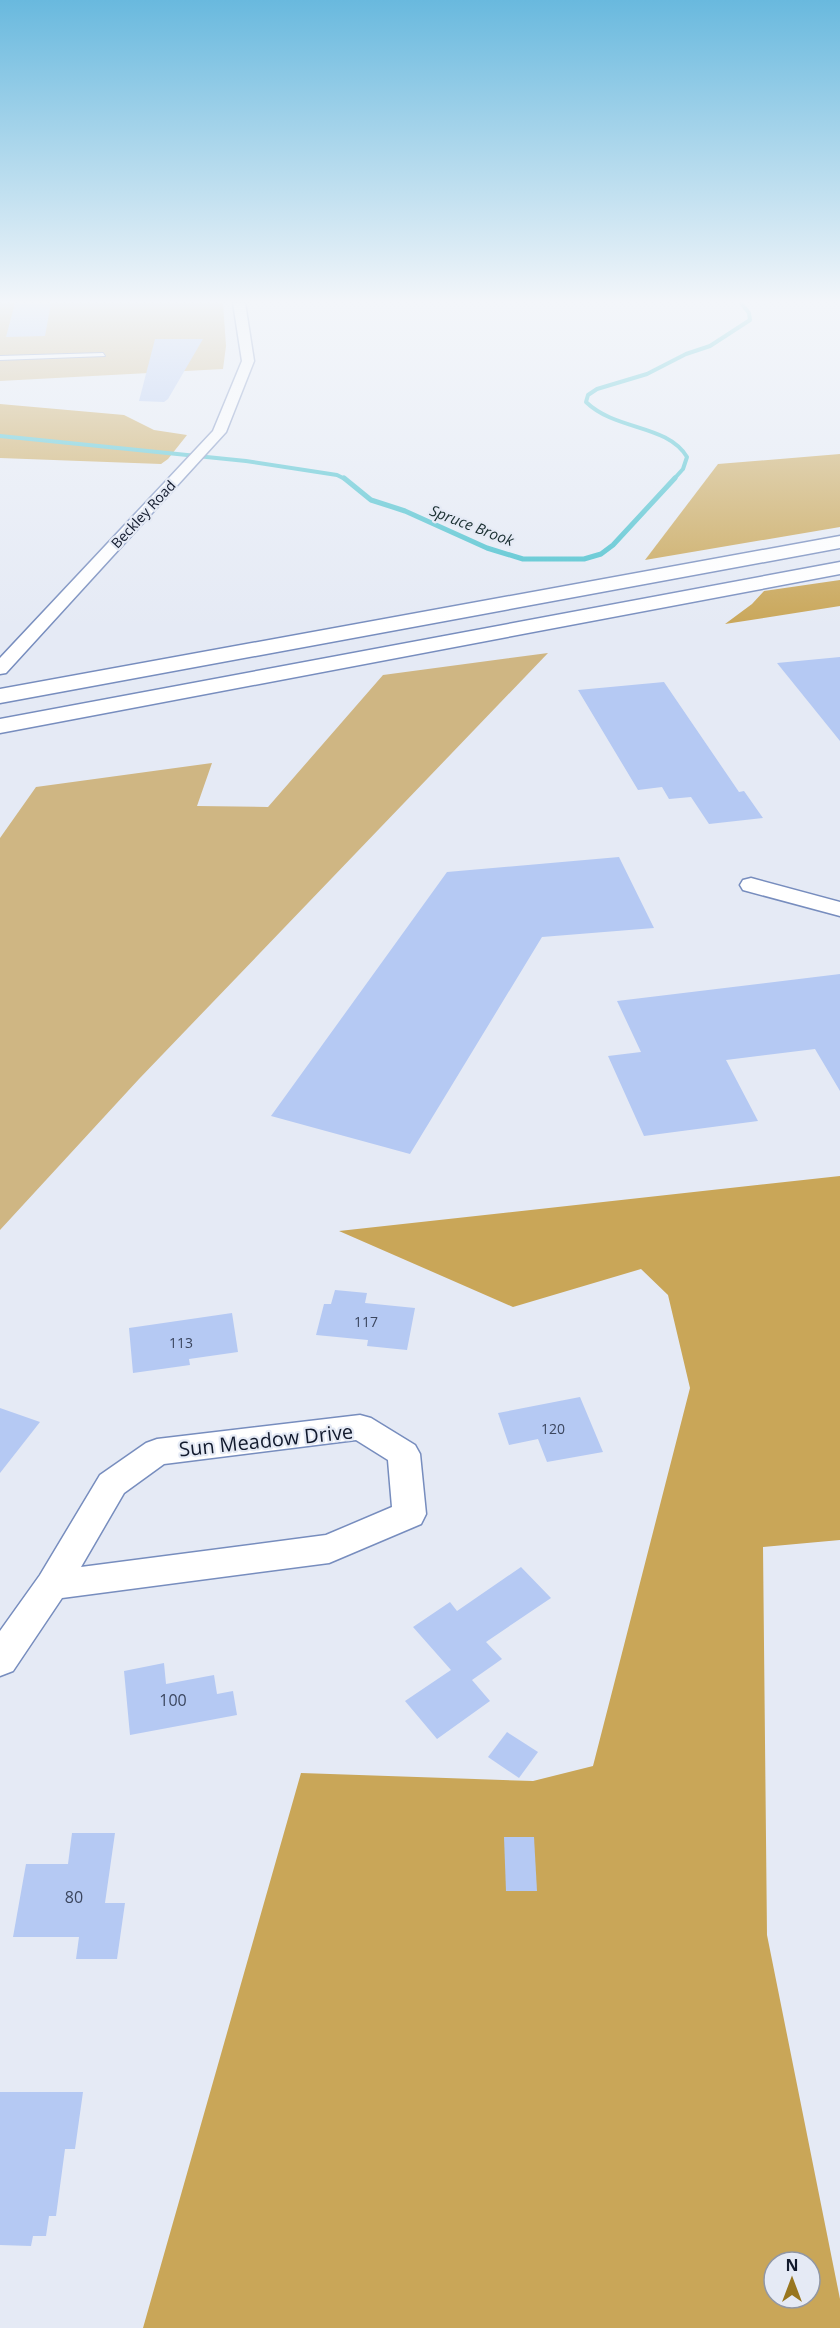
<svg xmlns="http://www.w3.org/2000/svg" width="840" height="2328" viewBox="0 0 840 2328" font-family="'Open Sans',sans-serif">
	<rect width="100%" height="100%" fill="#e5eaf5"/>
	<g fill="#cfb683">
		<polygon points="0,303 223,303 226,346 223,369 0,381"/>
		<polygon points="548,653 139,1079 0,1230 0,838 36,787 212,763 197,806 268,807 383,675"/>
	</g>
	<g fill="#c9a658" fill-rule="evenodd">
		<polygon points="0,404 124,415 154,430 187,435 168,459 161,464 0,458"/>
		<polygon points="840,454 840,527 645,560 718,464"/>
		<polygon points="840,580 840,606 725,624 752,604 764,591"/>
		<path d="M 840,1176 L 840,1540 L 763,1547 L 767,1935 L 840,2299 L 840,2328 L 143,2328 L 301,1773 L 533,1781 L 593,1766 L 690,1388 L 668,1295 L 641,1269 L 513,1307 L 339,1231 ZM 774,2262 L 810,2262 L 810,2298 L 774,2298 Z"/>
	</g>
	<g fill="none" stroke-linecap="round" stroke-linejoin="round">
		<g stroke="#4ac1ce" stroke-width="4">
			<polyline points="0,436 246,461 337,475 345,479"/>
			<path d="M 674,479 L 683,469 L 687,457 C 667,424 616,431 586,402 L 588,395 L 597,389 L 647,374 L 686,354 L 710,346 L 750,320 L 749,313 L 741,303"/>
		</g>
		<polyline stroke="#4ac1ce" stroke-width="5" points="344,478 371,500 405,511 487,548 523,559 584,559 601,554 613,545 675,478"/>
	</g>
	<g fill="#b5c9f3">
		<polygon points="15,303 51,303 45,336 6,337"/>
		<polygon points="155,339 203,339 168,399 164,402 139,401"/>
		<polygon points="840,657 840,741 777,663"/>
		<polygon points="664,682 739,792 744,791 763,818 709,824 691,797 669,799 662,787 638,790 578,690"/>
		<polygon points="619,857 654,928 542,937 410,1154 271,1116 447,872"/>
		<polygon points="840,974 840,1091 815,1049 726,1060 758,1121 644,1136 608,1056 641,1052 617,1001"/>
		<polygon points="335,1290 367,1293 365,1303 415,1308 407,1350 367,1346 368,1340 316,1335 324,1304 331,1304"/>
		<polygon points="232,1313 238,1352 189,1359 190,1365 133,1373 129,1328"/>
		<polygon points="580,1397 603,1452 547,1462 538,1439 509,1445 498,1413"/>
		<polygon points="0,1408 40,1422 0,1473"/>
		<polygon points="521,1567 551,1598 486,1642 502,1659 472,1680 490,1701 437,1739 405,1701 451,1670 413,1627 450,1602 457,1611"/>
		<polygon points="164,1663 166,1684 214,1675 217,1694 233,1691 237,1715 130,1735 124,1671"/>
		<polygon points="507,1732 538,1752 519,1778 488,1757"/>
		<polygon points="72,1833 115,1833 105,1903 125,1903 117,1959 76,1959 79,1937 13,1937 26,1864 68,1864"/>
		<polygon points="504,1837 534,1837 537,1891 506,1891"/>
		<polygon points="0,2092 83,2092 75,2149 65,2149 56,2216 49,2216 46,2236 33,2236 31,2246 0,2245"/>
	</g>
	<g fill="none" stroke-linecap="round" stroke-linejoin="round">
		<defs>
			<polygon id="lane" points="103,353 105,356 0,360 0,356"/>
			<g id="street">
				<polygon points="233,303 245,303 254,361 226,432 6,673 0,674 0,658 213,431 242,361"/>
				<polygon points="751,878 840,902 840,916 743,890 740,885 743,880"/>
				<path d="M 360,1415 L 371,1418 L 415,1445 L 420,1454 L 426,1514 L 421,1524 L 329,1563 L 62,1598 L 13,1671 L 0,1676 L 0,1631 L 40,1575 L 100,1475 L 146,1443 L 157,1439 ZM 356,1440 L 388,1460 L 392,1507 L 326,1535 L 81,1567 L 124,1493 L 164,1464 Z"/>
			</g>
			<g id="highway">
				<polygon points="840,536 840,548 0,703 0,689"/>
				<polygon points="840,562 840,574 0,733 0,719"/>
			</g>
		</defs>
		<use href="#lane" stroke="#778dbe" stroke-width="2"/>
		<use href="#street" stroke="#778dbe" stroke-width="3"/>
		<use href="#highway" stroke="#778dbe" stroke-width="3"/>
		<use href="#lane" fill="#fff" fill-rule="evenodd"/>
		<use href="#street" fill="#fff" fill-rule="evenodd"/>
		<use href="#highway" fill="#fff" fill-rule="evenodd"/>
	</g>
	<linearGradient id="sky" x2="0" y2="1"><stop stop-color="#69b9de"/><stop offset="0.48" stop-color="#f3f6fa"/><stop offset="1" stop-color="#f3f6fa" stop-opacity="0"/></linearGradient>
	<rect width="840" height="629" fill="url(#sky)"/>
	<g text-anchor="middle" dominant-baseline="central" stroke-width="4.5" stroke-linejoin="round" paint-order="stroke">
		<g font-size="14" fill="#121a2d" stroke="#e5eaf5">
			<text transform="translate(143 514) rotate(-47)">Beckley Road</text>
		</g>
		<g font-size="14" fill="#3b465e">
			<text x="366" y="1321">117</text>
			<text x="181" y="1342">113</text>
			<text x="553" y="1428">120</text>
		</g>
		<g font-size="15" font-style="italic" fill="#1b3032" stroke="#e5eaf5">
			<text transform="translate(472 525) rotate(21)">Spruce Brook</text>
		</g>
		<g font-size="16" fill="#3b465e">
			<text x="173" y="1700">100</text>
			<text x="74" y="1897">80</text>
		</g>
		<g font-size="20" fill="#121a2d" stroke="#e5eaf5">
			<text transform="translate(266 1440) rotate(-6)">Sun Meadow Drive</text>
		</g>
	</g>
	<g transform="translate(792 2280)"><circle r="28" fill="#e5eaf5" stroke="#9197a5" stroke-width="1.5"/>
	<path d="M0-4.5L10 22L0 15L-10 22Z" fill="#98761f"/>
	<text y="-9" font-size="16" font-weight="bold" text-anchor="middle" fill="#121a2d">N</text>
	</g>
</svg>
